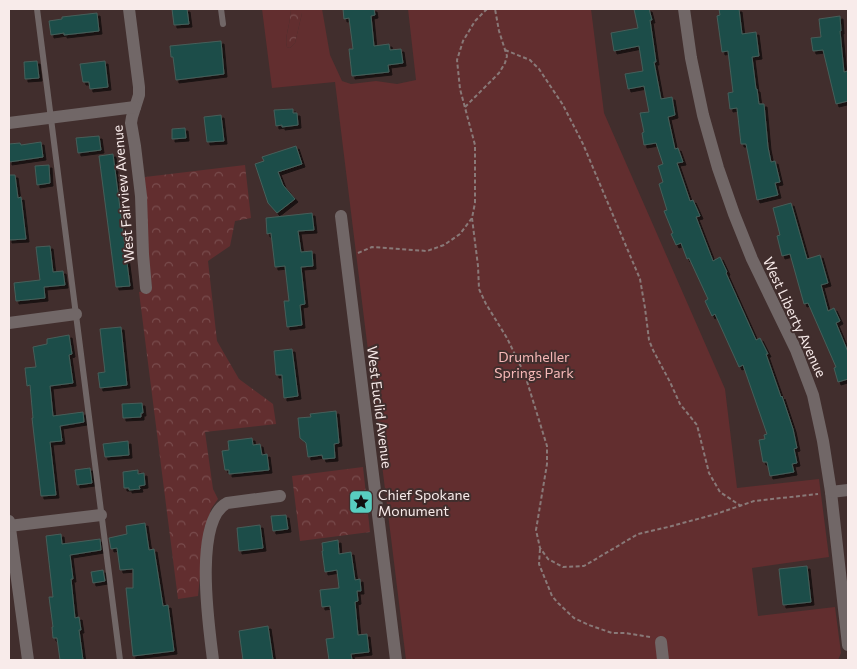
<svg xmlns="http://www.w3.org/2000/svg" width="857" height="669" viewBox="0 0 857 669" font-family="Commissioner,sans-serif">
	<defs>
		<pattern id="forest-crowns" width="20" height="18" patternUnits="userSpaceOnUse" patternTransform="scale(1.25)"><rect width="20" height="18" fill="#622e2f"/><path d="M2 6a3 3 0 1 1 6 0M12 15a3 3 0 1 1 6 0" fill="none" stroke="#794c4d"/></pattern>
		<filter id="shadow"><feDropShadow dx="3" dy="3" stdDeviation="0" flood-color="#0009"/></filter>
	</defs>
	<rect width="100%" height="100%" fill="#412e2d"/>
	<path fill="#622e2f" d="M 262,9 L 290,9 C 292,22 284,35 287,47 L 290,48 L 295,43 L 302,13 L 302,9 L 322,9 L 330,55 L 342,81 L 351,84 L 376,81 L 397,84 L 416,80 L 408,9 L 591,9 L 604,113 L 725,389 L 737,488 L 819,479 L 829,557 L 752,568 L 758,616 L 835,607 L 841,653 L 838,660 L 406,660 L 335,82 L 272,88 Z"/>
	<g fill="url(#forest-crowns)">
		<path d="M 290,9 L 302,9 L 302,13 L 295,43 L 290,48 L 287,47 C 284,35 292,22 290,9 Z"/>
		<polygon points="245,165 251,218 235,221 230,246 208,261 217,341 239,379 273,404 276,424 205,432 213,489 218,499 211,509 204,537 198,596 178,599 139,292 152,289 147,250 145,177"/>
		<polygon points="363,467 370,532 300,541 292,476"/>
	</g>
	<g fill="#1b4e48" stroke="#465e5a" filter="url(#shadow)">
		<polygon points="172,9 187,9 189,24 174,25"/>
		<polygon points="343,9 374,9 375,15 371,16 374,46 389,44 390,50 401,49 403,63 388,65 389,72 352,76 349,49 353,49 349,18 344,19"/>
		<polygon points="634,9 649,9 652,20 650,20 656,62 654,62 661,99 672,97 675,115 668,117 675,149 678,148 683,162 677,163 690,201 693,200 700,216 696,217 713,261 720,257 727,272 726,273 756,340 760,338 768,354 766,354 781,397 782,396 793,429 797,448 794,449 797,463 792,464 794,472 770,476 767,462 763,462 759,440 765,439 764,435 767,434 743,365 739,367 715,314 712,316 705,301 708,299 689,258 687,259 681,243 676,245 671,234 673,233 664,211 667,210 659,184 663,182 658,166 663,164 656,143 644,145 642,133 644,132 640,113 649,112 644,86 628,89 625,74 643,71 639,46 614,51 611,33 638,28"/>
		<polygon points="719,9 739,9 742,34 756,32 759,56 752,57 756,89 757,89 759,104 764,104 768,147 771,162 775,161 780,182 775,183 778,195 757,200 746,144 741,144 737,108 730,109 728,93 733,92 728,51 722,52 717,16 720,15"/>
		<polygon points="97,13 99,31 64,35 64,33 51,35 49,21 62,19 62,17"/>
		<polygon points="840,16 841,31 840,31 844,72 848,71 848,101 836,104 823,50 813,51 811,38 821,37 819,19"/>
		<polygon points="221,41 224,74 176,80 173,57 171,57 170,46"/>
		<polygon points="37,61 39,78 25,79 24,62"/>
		<polygon points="105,61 108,87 90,89 89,82 83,82 80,64"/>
		<polygon points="293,109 293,113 297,113 298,125 282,127 282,125 276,126 274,110"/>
		<polygon points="221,115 224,141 207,142 204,117"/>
		<polygon points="185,128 186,138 172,139 172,129"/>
		<polygon points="99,136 101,150 78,153 76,138"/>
		<polygon points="41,142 43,157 9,162 9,144 20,143 21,145"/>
		<polygon points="296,146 302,164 278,172 283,185 295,199 277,213 268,203 255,164 264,161 262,157"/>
		<polygon points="113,154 130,286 116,287 99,156"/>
		<polygon points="49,165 50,183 37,185 35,166"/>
		<polygon points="9,175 15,175 18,198 21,197 26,239 9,240"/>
		<polygon points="791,203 807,259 820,255 828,283 821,285 828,311 834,308 840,321 836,323 848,352 848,379 838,382 834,368 836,367 808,303 804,304 790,254 782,256 777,236 780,235 773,208"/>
		<polygon points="312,213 314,230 298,231 301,252 312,251 313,266 301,267 305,304 300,305 302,325 287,327 284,301 289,301 285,266 275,267 271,233 267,234 266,218"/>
		<polygon points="50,246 53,272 63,271 65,285 44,287 45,298 16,301 14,283 40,280 36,247"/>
		<polygon points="121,327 127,385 100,388 98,373 105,372 100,329"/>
		<polygon points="69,335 72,354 69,355 73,383 50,386 53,416 83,412 84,422 60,426 62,441 50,442 56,495 41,496 32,418 33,418 30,385 27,386 25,368 36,367 33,347 47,344 47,339"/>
		<polygon points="292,349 298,396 284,398 282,375 276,375 274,351"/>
		<polygon points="142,403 143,413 141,413 141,417 123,418 122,404"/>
		<polygon points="336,411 339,443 334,444 335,458 323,459 322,455 308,457 306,443 300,438 298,418 311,417 310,414"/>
		<polygon points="252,438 253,445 260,444 262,455 267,454 269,470 229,474 229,470 225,470 222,451 229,450 228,441"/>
		<polygon points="128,441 129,455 105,457 103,444"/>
		<polygon points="90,468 92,483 77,485 75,470"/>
		<polygon points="138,470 138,474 144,473 145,485 139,486 140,489 129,490 129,488 124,488 123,472"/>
		<polygon points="286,515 288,529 273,531 271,516"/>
		<polygon points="145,523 149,550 154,549 163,606 168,605 174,651 133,656 126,588 133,588 133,569 120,570 117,548 111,549 109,538 127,534 126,526"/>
		<polygon points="260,525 263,548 239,551 237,528"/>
		<polygon points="61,534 62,544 100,539 101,550 70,555 73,579 71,579 75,618 79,617 81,630 79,630 83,660 60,660 57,638 53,638 52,627 53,627 49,597 53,597 46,536"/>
		<polygon points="338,540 339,554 351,552 355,580 360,579 361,591 357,591 358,601 355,602 358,635 367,634 369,652 351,654 352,660 329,660 326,639 334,638 330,606 322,607 320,590 339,588 337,570 325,572 322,551 323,551 322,543"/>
		<polygon points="807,566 811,602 783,605 779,569"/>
		<polygon points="103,570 105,581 93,583 91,572"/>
		<polygon points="268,626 273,660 243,660 239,631"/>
	</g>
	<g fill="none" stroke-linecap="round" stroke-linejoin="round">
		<g stroke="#897978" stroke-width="2" stroke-dasharray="4 2.5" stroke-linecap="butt">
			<polyline points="505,50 530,60 539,69 563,105 583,144 640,279 645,308 649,340 653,350 670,382 680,404 697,425 709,473 720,492 741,506"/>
			<polyline points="465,107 499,73 505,63 507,56 499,31 495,9"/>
			<polyline points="472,218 478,266 479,289 486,304 507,338 525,375 547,446 547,464 536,530 540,548 548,559 563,567 584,566 638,534 668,527 716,514 754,501 818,494"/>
			<polyline points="358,253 372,247 427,251 444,245 460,234 472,218 475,203 475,145 460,89 457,60 463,41 475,21 487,9"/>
			<polyline points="540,549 539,564 552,596 558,603 574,618 589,625 612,633 625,633 650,637"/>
		</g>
		<g stroke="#716767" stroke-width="6">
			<polyline points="37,9 120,660"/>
			<polyline points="221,9 223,24"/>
		</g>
		<g stroke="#716767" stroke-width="12">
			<polyline points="129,9 139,87 139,95 132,117 131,123 135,146 141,196 143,254 146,288"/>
			<polyline points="684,9 691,58 703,115 718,168 734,214 752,259 796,350 813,395 823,441 831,492 848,645"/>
			<polyline points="9,123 135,107"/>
			<polyline points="341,216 396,660"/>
			<polyline points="9,323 76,314"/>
			<polyline points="831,492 848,490"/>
			<polyline points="9,521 28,660"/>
			<polyline points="9,526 101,515"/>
			<polyline points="661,642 663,660"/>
			<path d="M 213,660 C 209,627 193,521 227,503 L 280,496"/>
		</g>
	</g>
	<defs>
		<symbol id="sight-square" viewBox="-11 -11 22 22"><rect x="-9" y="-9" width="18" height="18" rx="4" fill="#58cec0" stroke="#412e2d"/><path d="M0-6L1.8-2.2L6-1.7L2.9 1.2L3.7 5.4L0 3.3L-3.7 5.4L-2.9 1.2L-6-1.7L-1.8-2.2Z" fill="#111"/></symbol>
	</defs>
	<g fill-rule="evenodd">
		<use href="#sight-square" x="347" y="488" width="28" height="28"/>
	</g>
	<g text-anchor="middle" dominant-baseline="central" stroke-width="4" stroke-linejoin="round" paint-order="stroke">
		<g font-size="14" fill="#f8ebea" stroke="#412e2d">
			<text transform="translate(123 194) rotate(-95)">West Fairview Avenue</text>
			<text transform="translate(795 317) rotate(65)">West Liberty Avenue</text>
			<text transform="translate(380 407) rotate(83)">West Euclid Avenue</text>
		</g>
		<g font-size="14" fill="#f6b8b7" stroke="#412e2d">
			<text x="534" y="356">Drumheller<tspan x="534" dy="16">Springs Park</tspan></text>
		</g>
		<g font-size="14" fill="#f8ebea" stroke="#412e2d" text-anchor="start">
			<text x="378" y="494">Chief Spokane<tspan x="378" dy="16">Monument</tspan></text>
		</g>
	</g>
	<rect width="857" height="669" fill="none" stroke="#f8ebea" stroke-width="20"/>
</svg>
